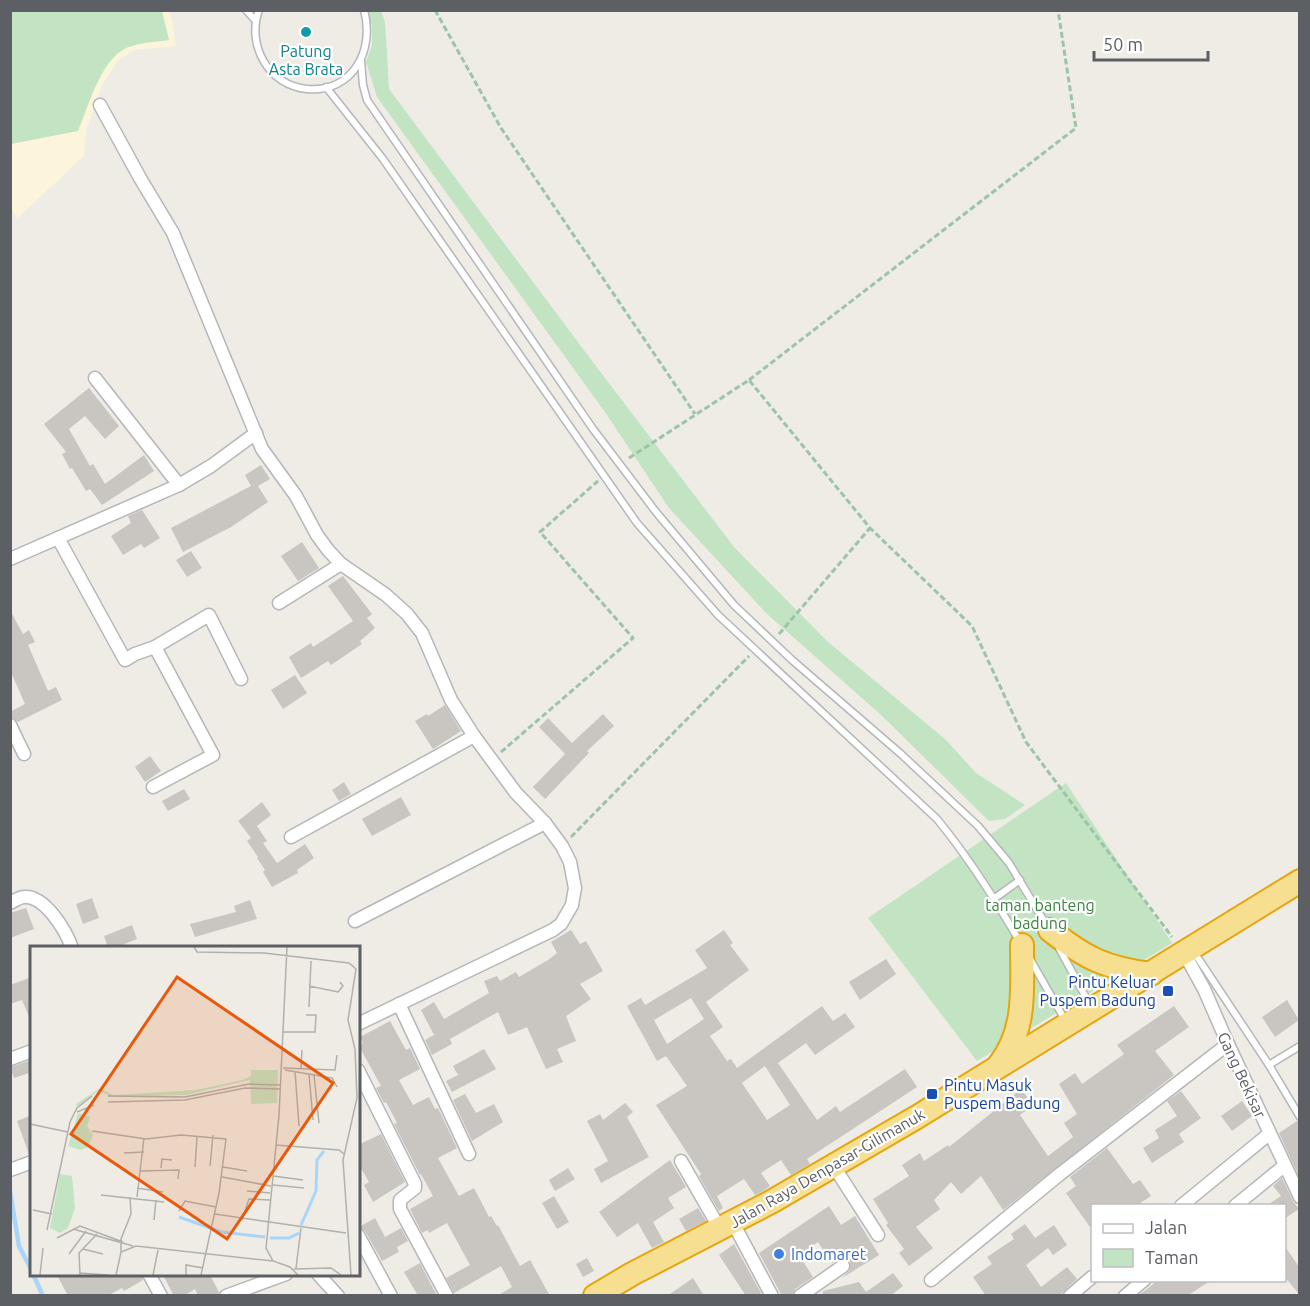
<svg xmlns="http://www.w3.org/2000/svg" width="1310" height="1306" viewBox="0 0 1310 1306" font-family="Ubuntu,sans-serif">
	<rect width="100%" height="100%" fill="#eeece4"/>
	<polygon fill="#fcf5db" points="10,11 170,11 176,46 134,50 118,61 102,85 86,131 84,156 18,218 10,208"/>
	<g fill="#c2e4c3">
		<path d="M 11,10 L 162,11 L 169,40 C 157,42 144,42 132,46 C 102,53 89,106 78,131 L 11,144 Z"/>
		<polygon points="367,11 381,11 385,22 389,89 592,361 734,547 828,642 945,739 976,773 1025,805 1005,819 989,821 880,714 766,613 669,508 605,412 377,97 366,62 372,45 372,26"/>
		<polygon points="1066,783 1172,943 977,1061 868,918"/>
	</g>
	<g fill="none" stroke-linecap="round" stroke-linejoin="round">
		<g stroke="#a8d5fa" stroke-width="4.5">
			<polyline points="10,1191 19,1246 32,1271"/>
			<polyline points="33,1274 43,1296"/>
		</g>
	</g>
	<g fill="#c9c6c2" fill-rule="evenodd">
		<polygon points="89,388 119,426 105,439 85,416 69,429 90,466 93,464 105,484 144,455 154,471 102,505 90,489 86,491 72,468 70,469 62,454 66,452 44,424"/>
		<polygon points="261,465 270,479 258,486 268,502 231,527 183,552 171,528 251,486 245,475"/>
		<polygon points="142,510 160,538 144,548 141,544 123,555 111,536 131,523 128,516"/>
		<polygon points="302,542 319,568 298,581 281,556"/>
		<polygon points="191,551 202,568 187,577 176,560"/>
		<polygon points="343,576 372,614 367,618 375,628 360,641 362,644 331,665 328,661 301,678 289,657 311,643 313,647 353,621 328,586"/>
		<polygon points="10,610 23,634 29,630 35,642 28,645 48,691 56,687 62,700 18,722 10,717 10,712 25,704 10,670"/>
		<polygon points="295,675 307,693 283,709 271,690"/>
		<polygon points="445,705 461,731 433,749 415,721 427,714 428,716"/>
		<polygon points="603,714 614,726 587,751 589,753 545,799 533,787 565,754 539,727 548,718 572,743"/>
		<polygon points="150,756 161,771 145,782 135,767"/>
		<polygon points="344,782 351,794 339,801 332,790"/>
		<polygon points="184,789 190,799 168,811 162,801"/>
		<polygon points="401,797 411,815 372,836 362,819"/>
		<polygon points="262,802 271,815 257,826 267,841 263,843 277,863 305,844 314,858 297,870 298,873 272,887 263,872 265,870 257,858 258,857 247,841 251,838 238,821"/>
		<polygon points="92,898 99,918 83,924 76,904"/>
		<polygon points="250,900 257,919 195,937 190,924 236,912 234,906"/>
		<polygon points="26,908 34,929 10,938 10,913"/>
		<polygon points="132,925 137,939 115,948 108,948 104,936"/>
		<polygon points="571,930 580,944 586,941 603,971 580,984 591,999 566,1016 576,1041 557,1049 563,1062 546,1069 527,1027 508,1035 498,1012 450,1039 452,1044 432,1055 425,1040 434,1035 421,1010 434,1002 444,1019 489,993 484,981 497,976 500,981 516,972 519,977 548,960 557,953 551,942"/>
		<path d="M 724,930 L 733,943 L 730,945 L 749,970 L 706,1002 L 723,1027 L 710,1036 L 727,1061 L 731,1059 L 737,1068 L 822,1006 L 833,1021 L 845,1013 L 855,1027 L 815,1055 L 806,1043 L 778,1063 L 817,1120 L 836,1106 L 840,1112 L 905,1069 L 917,1087 L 807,1159 L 810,1164 L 791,1175 L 781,1160 L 761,1173 L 770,1186 L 763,1191 L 755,1195 L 744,1179 L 717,1196 L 723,1208 L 719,1211 L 699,1176 L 701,1174 L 656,1105 L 687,1086 L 666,1056 L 657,1061 L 627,1006 L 641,998 L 645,1005 L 707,968 L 695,950 ZM 691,998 L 704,1019 L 667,1044 L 654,1020 ZM 765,1066 L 790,1105 L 767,1120 L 742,1083 Z"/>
		<polygon points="886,959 896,974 860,1000 849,982"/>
		<polygon points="32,977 32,1021 31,1021 22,1000 10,1004 10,985"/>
		<polygon points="1287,1000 1299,1020 1275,1037 1262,1017"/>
		<polygon points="1174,1006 1189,1027 1155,1051 1174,1075 1003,1210 981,1176 961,1194 951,1182 934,1200 940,1209 916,1227 933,1248 909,1266 899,1253 904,1249 886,1225 888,1223 873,1199 909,1176 902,1165 920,1153 924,1161 948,1145 949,1147 1021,1089 1033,1105 1020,1115 1048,1156 1073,1137 1064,1123 1077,1114 1059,1084 1075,1073 1082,1084 1124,1054 1117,1045"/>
		<polygon points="390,1021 406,1050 410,1048 420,1069 399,1080 413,1105 429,1097 435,1109 438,1108 457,1148 438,1158 459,1196 474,1188 489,1217 491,1216 497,1226 498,1225 520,1266 530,1260 550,1296 497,1296 512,1287 501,1266 454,1293 446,1278 470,1265 447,1223 429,1233 428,1230 422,1233 410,1209 433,1196 421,1174 420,1175 394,1124 397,1123 386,1102 384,1103 376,1088 381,1086 359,1046 363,1043 360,1037"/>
		<polygon points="484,1049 496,1069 452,1092 446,1081 458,1075 453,1066"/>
		<polygon points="32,1060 32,1072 14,1078 10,1067"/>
		<polygon points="1181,1091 1201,1118 1179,1134 1184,1142 1152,1163 1143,1148 1159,1138 1155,1130 1177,1116 1167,1101"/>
		<polygon points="465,1094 476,1113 494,1104 503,1122 472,1141 453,1100"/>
		<polygon points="1242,1101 1252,1116 1232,1131 1221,1116"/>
		<polygon points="625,1103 633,1112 627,1117 649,1157 601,1183 594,1169 608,1161 587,1121 600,1114 603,1120"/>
		<polygon points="32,1115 32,1154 29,1154 17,1121"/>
		<polygon points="1297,1121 1299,1122 1299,1177 1279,1133"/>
		<polygon points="381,1134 405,1182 373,1202 364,1185 369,1182 358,1163 358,1145"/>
		<polygon points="1107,1148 1133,1184 1140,1180 1151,1196 1136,1206 1092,1206 1092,1230 1066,1193 1076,1186 1070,1177"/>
		<polygon points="670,1160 686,1187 668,1198 674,1208 653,1222 664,1242 652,1248 638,1223 617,1237 599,1212"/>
		<polygon points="568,1168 575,1179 555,1191 549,1180"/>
		<polygon points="1282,1178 1293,1201 1299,1209 1284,1219 1284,1206 1266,1206 1281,1196 1273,1186"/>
		<polygon points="554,1196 569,1222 557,1229 542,1203"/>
		<polygon points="829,1206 841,1225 855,1216 879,1255 842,1278 850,1270 850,1262 842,1258 832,1263 818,1242 799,1255 813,1277 795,1289 792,1296 782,1296 759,1253"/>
		<polygon points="698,1208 706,1221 686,1231 679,1219"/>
		<polygon points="375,1218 385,1237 401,1228 408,1241 397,1247 399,1252 382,1261 365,1231 359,1227"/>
		<polygon points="1025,1224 1035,1238 1054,1225 1067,1245 1053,1255 1048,1248 1026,1265 1041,1287 1067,1267 1077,1279 1059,1296 986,1296 973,1277 992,1264 987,1257 1014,1239 1011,1234"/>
		<polygon points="734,1244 761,1293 758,1296 746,1296 719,1255"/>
		<polygon points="1284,1245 1299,1267 1299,1294 1284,1276"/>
		<polygon points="587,1258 594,1271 583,1277 576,1264"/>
		<polygon points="420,1263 437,1296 415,1296 417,1294 404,1272"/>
		<polygon points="893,1273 903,1286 890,1296 823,1296 823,1291 859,1282 866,1292"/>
		<polygon points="57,1275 141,1275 143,1280 124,1291 122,1288 107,1296 68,1296"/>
		<polygon points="163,1275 210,1275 219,1292 218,1296 198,1296 195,1289 184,1296 174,1296"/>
		<polygon points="693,1278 704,1296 667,1296"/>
		<polygon points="1157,1281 1210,1281 1187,1296 1138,1296"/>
	</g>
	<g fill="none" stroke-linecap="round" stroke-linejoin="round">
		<defs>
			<g id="lane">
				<polyline points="246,10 255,20"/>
				<path d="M 259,10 C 246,45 269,86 307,89 C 353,93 375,50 364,10"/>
				<polyline points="361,61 363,85 367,100 593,429 656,512 734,605 792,660 901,754 978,826 1009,863 1047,926"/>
				<path d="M 326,87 L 383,159 L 637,523 L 718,615 L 937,819 C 969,858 995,899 1020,942"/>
				<polyline points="995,898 1020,880"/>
				<polyline points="1059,948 1090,1005"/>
				<polyline points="1194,952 1269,1065 1300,1117"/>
				<polyline points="1030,959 1065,1020"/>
				<polyline points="1269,1065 1300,1046"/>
			</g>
			<g id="street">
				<polyline points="100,105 140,178 173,233 262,449 296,496 317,535 328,550 341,564 386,595 407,614 422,633 451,700 474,736 516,793 545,823 562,846 570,862 575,888 572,905 561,924 553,930 358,1024"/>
				<polyline points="95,378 179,485"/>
				<polyline points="58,538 125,660 135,654 155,647 213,755 153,787"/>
				<polyline points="10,559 179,485 211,466 256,433"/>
				<polyline points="279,603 341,564"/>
				<polyline points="155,647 209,615 241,679"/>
				<polyline points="10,725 24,754"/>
				<polyline points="291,837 474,736"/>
				<path d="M 10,903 C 14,901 20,897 24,897 C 45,895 66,931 72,948"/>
				<polyline points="355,921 545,823"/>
				<polyline points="1184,953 1204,989 1228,1044 1300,1197"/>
				<polyline points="399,1004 469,1154"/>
				<polyline points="10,1059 32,1051"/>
				<polyline points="358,1070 415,1184 415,1188 400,1200 400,1209 447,1296"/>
				<polyline points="681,1161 720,1229"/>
				<polyline points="833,1165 878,1235"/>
				<polyline points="10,1170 32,1162"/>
				<polyline points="1181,1206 1269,1134"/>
				<polyline points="1235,1206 1284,1166"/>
				<polyline points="732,1221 772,1296"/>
				<polyline points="358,1235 391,1296"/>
				<polyline points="149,1274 161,1296"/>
				<polyline points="318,1274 338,1296"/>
				<polyline points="931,1280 1060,1174 1228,1044"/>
				<polyline points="226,1296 286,1274"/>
				<polyline points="800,1296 843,1266"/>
				<polyline points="1070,1296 1092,1277"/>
				<polyline points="1125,1296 1144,1280"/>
			</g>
			<g id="highway">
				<path d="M 1050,930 C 1085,958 1105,968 1151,974"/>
				<path d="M 999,1065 C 1027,1030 1022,987 1022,945"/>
				<polyline points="595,1296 632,1274 771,1202 917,1117 1300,881"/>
			</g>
		</defs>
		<use href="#lane" stroke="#b5b6ba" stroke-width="9"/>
		<use href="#street" stroke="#b5b6ba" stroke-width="15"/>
		<use href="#highway" stroke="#e5a50d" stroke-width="26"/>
		<g stroke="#9cc4a8" stroke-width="3" stroke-dasharray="6 3" stroke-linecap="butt">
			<polyline points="435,10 501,128 695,414"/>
			<polyline points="749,380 1076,128 1058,10"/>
			<polyline points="629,458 749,380 870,528 972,626 1026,742 1172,937"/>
			<polyline points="779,634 870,528"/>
			<polyline points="501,752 633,638 540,532 598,481"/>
			<polyline points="571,837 749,656"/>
		</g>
		<use href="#lane" stroke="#fff" stroke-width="6"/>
		<use href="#street" stroke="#fff" stroke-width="12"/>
		<use href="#highway" stroke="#f7df92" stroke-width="22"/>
	</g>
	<circle fill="#0f9aa8" stroke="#fff" stroke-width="2" cx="306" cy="32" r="6"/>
	<g fill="#1a4fb4" stroke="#fff" stroke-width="2">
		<rect x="1162" y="985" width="12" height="12" rx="3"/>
		<rect x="926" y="1088" width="12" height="12" rx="3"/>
	</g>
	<circle fill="#3f7fe0" stroke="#fff" stroke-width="2" cx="779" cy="1254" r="6"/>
	<g text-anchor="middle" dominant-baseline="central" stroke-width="4.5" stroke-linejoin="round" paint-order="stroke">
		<g font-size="16" fill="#0d838f" stroke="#fff">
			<text x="306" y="51">Patung<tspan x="306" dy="18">Asta Brata</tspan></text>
		</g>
		<g font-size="16" fill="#3b843f" stroke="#fff">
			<text x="1040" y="905">taman banteng<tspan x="1040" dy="18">badung</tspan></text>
		</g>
		<g font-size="16" fill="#164399" stroke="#fff" text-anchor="end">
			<text x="1156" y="982">Pintu Keluar<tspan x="1156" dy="18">Puspem Badung</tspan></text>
			<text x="944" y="1085" text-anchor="start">Pintu Masuk<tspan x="944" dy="18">Puspem Badung</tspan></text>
		</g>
		<g font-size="16" fill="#5c5f64" stroke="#fff">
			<text transform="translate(1242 1075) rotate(65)">Gang Bekisar</text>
			<text transform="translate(827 1168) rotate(-30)">Jalan Raya Denpasar-Gilimanuk</text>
		</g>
		<g font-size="16" fill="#366cbe" stroke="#fff" text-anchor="start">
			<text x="791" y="1254">Indomaret</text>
		</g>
	</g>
	<g transform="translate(30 946)">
		<rect width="330" height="330" fill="#eeece4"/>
		<path d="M 221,124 L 248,124 L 247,157 L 221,158 L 220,134 L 156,149 L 83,151 L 68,145 L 47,161 L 46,158 L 70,142 L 83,149 L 166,144 L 212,134 L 221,130 ZM 48,167 L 60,171 L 57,180 L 63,189 L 58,201 L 51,204 L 38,200 ZM 30,228 L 42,230 L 45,262 L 38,282 L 30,287 L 20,282 Z" fill="#c2e4c3"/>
		<path fill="none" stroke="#a8d5fa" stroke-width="3" d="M 149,271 L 192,286 L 235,291M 271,279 L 286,245 L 287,214 L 294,205M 240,292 L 259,292 L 269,287"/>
		<path fill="none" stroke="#b0b0ad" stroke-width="1.5" d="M 164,1 L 167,6 L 234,7 L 319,17 L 326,23 L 318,74 L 325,103 L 327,152 L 313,214 L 321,329M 257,1 L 249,169 L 236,302 L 243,315 L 260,321 L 268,329M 279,40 L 308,46 L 313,40 L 310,36M 279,61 L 281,15M 253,86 L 285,86 L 286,69 L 276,69M 253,122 L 305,124 L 307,109M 271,122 L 272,104M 255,124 L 302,132 L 307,141M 265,125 L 269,180M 279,128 L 283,174M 284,129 L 289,177M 78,150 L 155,151 L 219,138 L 250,139M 78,156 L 155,154 L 215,142 L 250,143M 47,166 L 64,159M 0,178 L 38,186M 62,185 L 116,193 L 151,189 L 196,193 L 189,247 L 171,329M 246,199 L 309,204 L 314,208M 94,207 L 114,206M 180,220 L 183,189M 165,221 L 167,191M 193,221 L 217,225M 131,222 L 132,213 L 142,214M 110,225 L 149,224 L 148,233M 243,230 L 273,234M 192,231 L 241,240M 243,239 L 274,242M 107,242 L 133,246M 217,245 L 240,247M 71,249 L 134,256M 107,251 L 114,192M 3,264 L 22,268M 149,265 L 155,255 L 186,261M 185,268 L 316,287M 124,274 L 126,254M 212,274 L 219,253 L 240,254M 43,283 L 103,300M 17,284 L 40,176 L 47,162 L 62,150M 27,292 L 50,280 L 93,296M 53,303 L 73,308M 91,306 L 91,293 L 101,268 L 100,251M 39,308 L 56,285M 266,322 L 271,282M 264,323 L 301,322 L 311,329M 49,327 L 78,329M 10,329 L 13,302M 50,329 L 49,307 L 67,288M 86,329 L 91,306 L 106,300 L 243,315M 123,329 L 128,304M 156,329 L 156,319 L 173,322"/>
		<path fill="#e8590c" fill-opacity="0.15" stroke="#e8590c" stroke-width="3" d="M 147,31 L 303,137 L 197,293 L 41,188 Z"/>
		<rect width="330" height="330" fill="none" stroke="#5c5f64" stroke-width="3"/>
	</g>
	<rect width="1310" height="1306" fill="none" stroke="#5c5f64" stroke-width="24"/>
	<rect x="1091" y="1204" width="195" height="78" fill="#ffffff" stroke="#bebfc1" stroke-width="1.5"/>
	<rect x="1103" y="1224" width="30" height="9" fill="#ffffff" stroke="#bebfc1" stroke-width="1.5"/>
	<text x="1145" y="1234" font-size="18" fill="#5c5f64">Jalan</text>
	<rect x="1103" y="1249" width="30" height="18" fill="#c2e4c3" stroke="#bebfc1" stroke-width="1.5"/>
	<text x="1145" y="1264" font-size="18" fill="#5c5f64">Taman</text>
	<path d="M1094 51v9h114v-9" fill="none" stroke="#5c5f64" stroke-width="3"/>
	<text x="1103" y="51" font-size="18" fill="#5c5f64" stroke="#ffffff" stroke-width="4.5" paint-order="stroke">50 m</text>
</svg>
